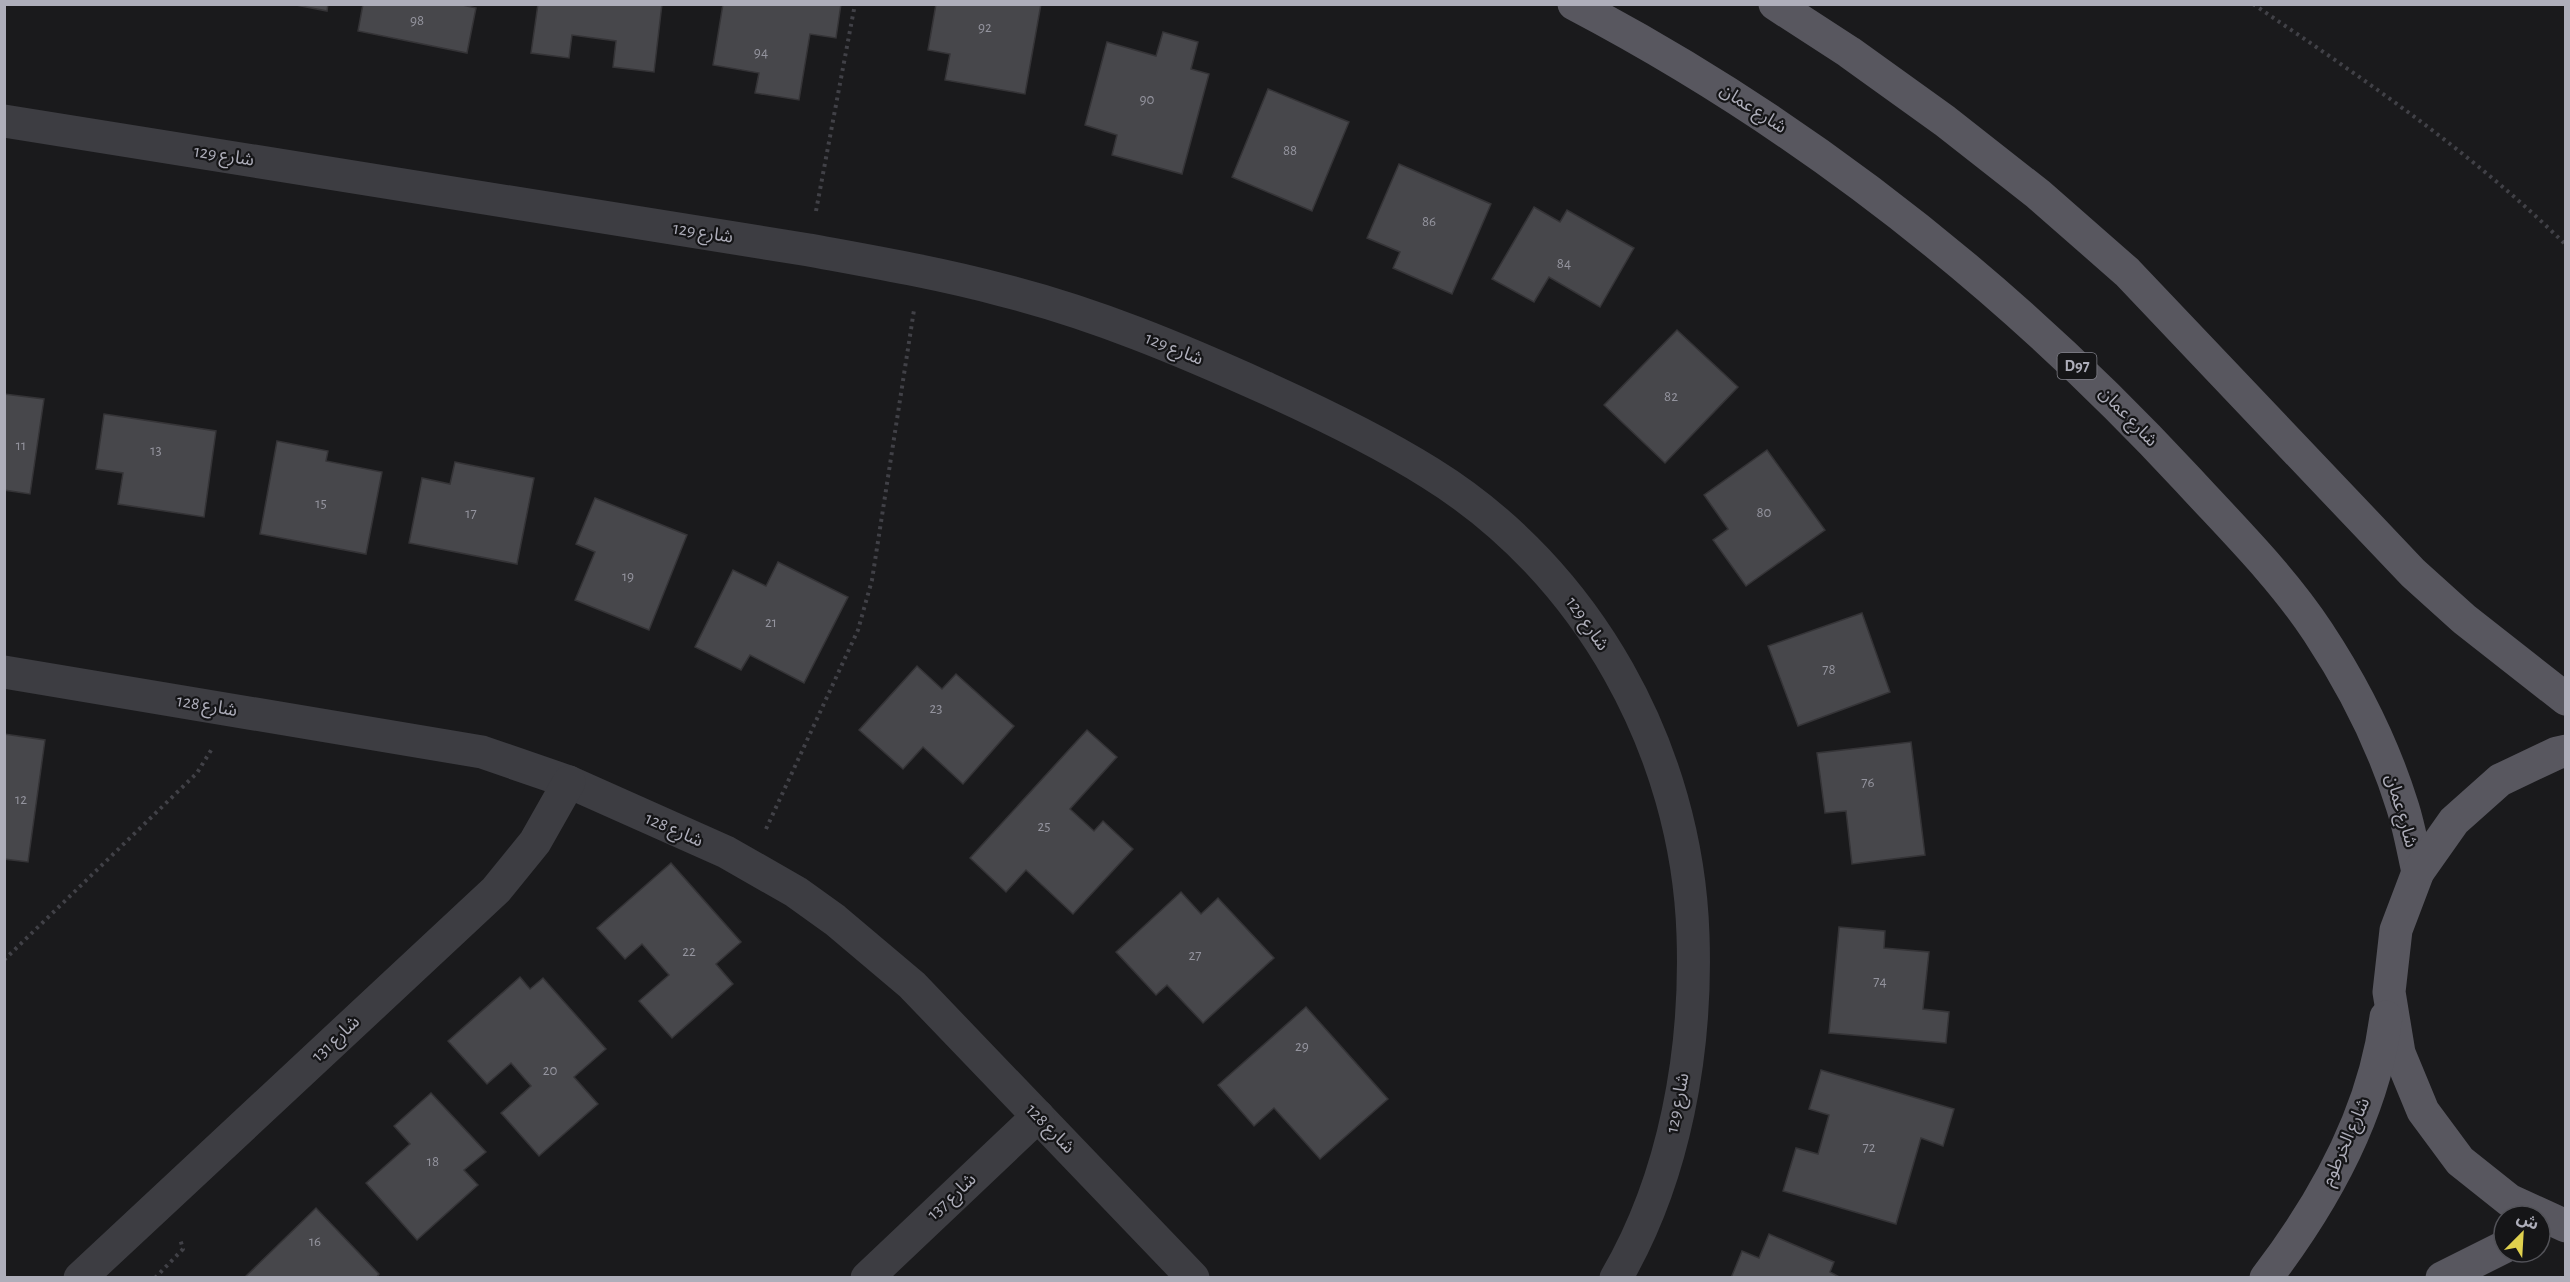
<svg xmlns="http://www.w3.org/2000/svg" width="2570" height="1282" viewBox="0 0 2570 1282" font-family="'Alegreya Sans','Noto Sans Arabic',sans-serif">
	<rect width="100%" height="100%" fill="#1a1a1c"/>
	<g fill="#47474b" stroke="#353437" stroke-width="1.5">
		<polygon points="291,4 328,4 327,11"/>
		<polygon points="363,4 458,4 476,8 467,53 358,31"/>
		<polygon points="538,4 662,4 654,72 613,67 616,41 572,35 569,58 531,53"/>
		<polygon points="723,4 841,4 836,38 810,34 799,100 755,93 759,73 713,65"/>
		<polygon points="936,4 1041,4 1025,94 945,80 950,54 928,50"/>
		<polygon points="1163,32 1198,42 1191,69 1209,74 1182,174 1112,155 1117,135 1085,125 1107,42 1156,56"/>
		<polygon points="1268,89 1349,122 1312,211 1232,177"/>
		<polygon points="1399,164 1491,204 1452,294 1393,268 1400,252 1367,238"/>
		<polygon points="1534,207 1560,222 1567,210 1634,248 1600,307 1549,277 1534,302 1492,279"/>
		<polygon points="1677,330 1738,387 1665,463 1604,405"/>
		<polygon points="4,394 44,399 30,494 4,490"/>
		<polygon points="104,414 216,431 204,517 118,504 123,473 96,469"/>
		<polygon points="277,441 328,451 326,461 382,472 366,554 260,534"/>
		<polygon points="1767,450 1825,530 1746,586 1713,540 1728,529 1704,495"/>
		<polygon points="455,462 534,478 517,564 409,543 422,478 450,484"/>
		<polygon points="595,498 687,535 649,630 575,600 595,552 576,544"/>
		<polygon points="778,562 848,597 804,683 750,655 741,670 695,647 733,570 766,586"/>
		<polygon points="1862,613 1890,692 1798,726 1768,646"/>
		<polygon points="917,666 942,689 956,674 1014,726 963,784 923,747 903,769 859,730"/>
		<polygon points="1087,730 1117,757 1070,809 1094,831 1103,821 1133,849 1073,914 1026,870 1006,892 970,858"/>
		<polygon points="4,734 45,740 28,862 4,859"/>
		<polygon points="1911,742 1925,855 1852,864 1846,811 1825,813 1817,753"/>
		<polygon points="671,863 741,942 716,964 733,984 672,1038 639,1001 669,975 642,944 625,959 597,928"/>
		<polygon points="1181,892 1201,914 1218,898 1274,958 1203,1023 1167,985 1156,995 1116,952"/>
		<polygon points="1839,927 1885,931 1884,948 1929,952 1923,1009 1949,1012 1946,1043 1829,1033"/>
		<polygon points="520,977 530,989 543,978 606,1049 574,1077 598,1104 539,1156 501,1113 531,1086 511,1063 487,1084 448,1041"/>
		<polygon points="1306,1007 1388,1099 1320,1159 1274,1108 1254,1126 1218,1085"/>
		<polygon points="1821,1070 1954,1109 1943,1146 1921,1138 1896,1224 1783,1191 1796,1148 1818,1154 1829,1115 1809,1109"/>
		<polygon points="431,1093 486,1152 464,1170 478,1185 417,1240 366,1183 410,1144 394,1126"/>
		<polygon points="316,1208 379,1274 376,1278 244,1278"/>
		<polygon points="1769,1234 1834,1262 1830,1272 1841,1278 1731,1278 1742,1251 1759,1258"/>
	</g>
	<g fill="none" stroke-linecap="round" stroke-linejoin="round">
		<g stroke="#414147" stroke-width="4" stroke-dasharray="3 4.5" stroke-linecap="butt">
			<path d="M 2253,4 C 2362,78 2472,152 2566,245"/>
			<polyline points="816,211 855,4"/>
			<polyline points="766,829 858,630 872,580 914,310"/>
			<polyline points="4,960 197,773 213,747"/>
			<polyline points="155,1278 183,1249 180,1239"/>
		</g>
		<g stroke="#3d3d42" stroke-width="33">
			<path d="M 4,121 L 809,250 C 874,262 938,273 1002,290 C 1094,313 1182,350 1268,389 C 1323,414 1379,441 1430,473 C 1588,571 1687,750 1693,935 C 1697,1051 1675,1177 1616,1278"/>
			<polyline points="4,672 482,752 569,782 726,852 796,892 835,920 912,985 1193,1278"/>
			<polyline points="80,1278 496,890 535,842 569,782"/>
			<polyline points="867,1278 1038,1116"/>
		</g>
		<g stroke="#58575f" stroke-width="33">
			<path d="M 1574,4 C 1806,126 2010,288 2188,480 C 2233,529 2281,576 2318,632 C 2353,685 2383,744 2402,805 C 2409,826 2413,850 2418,872"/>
			<polyline points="1775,4 1849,52 1945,121 2038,194 2127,272 2413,573 2464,619 2566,699"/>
			<polyline points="2566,751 2557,753 2500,780 2454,821 2418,872 2396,930 2389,992 2399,1053 2423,1111 2460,1161 2509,1200 2566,1226"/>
			<path d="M 2266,1278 C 2324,1202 2374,1113 2386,1017"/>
			<polyline points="2442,1278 2504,1247"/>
		</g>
	</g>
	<g text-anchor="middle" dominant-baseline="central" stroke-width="4.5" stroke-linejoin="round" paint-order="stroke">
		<g font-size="15" fill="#94949e">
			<text x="417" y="20">98</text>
			<text x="985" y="27">92</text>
			<text x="761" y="52">94</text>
			<text x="1147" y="99">90</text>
			<text x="1290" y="150">88</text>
			<text x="1429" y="221">86</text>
			<text x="1564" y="263">84</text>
			<text x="1671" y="396">82</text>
			<text x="21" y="445">11</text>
			<text x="156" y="450">13</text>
			<text x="321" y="503">15</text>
			<text x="1764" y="512">80</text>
			<text x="471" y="513">17</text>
			<text x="628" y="576">19</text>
			<text x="771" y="622">21</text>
			<text x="1829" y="669">78</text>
			<text x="936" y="708">23</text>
			<text x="1868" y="782">76</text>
			<text x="21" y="799">12</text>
			<text x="1044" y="826">25</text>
			<text x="689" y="951">22</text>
			<text x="1195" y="955">27</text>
			<text x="1880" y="981">74</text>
			<text x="1302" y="1046">29</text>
			<text x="550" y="1070">20</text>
			<text x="1869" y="1147">72</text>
			<text x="433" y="1161">18</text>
			<text x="315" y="1241">16</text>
		</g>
		<rect fill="#151517" stroke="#808089" stroke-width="1.5" x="2057.5" y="353" width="39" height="26" rx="4.5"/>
		<g font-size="16" font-weight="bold" fill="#aeaeba">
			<text x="2077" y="366">D97</text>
		</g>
		<g font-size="18" fill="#aeaeba" stroke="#151517">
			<text transform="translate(1753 109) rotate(33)">شارع عمان</text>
			<text transform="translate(224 156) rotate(9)">شارع 129</text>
			<text transform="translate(703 233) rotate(9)">شارع 129</text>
			<text transform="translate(1174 349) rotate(22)">شارع 129</text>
			<text transform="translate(2128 417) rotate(46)">شارع عمان</text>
			<text transform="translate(1587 624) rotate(55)">شارع 129</text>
			<text transform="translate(207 706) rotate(10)">شارع 128</text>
			<text transform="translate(2401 811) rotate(74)">شارع عمان</text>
			<text transform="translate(674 830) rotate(24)">شارع 128</text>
			<text transform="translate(336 1039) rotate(-43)">شارع 131</text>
			<text transform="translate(1678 1103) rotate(-79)">شارع 129</text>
			<text transform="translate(1050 1129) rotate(46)">شارع 128</text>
			<text transform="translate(2346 1142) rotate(-66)">شارع الخرطوم</text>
			<text transform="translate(952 1197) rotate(-43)">شارع 137</text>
		</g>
	</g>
	<rect width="2570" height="1282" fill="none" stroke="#aeaeba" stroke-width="12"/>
	<g transform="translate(2522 1234) rotate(24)"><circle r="28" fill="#151517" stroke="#525258" stroke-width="1.5"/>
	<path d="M0-4.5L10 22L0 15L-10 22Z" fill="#e0d14e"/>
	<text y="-9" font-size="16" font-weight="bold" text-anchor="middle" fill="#aeaeba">ش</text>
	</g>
</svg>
